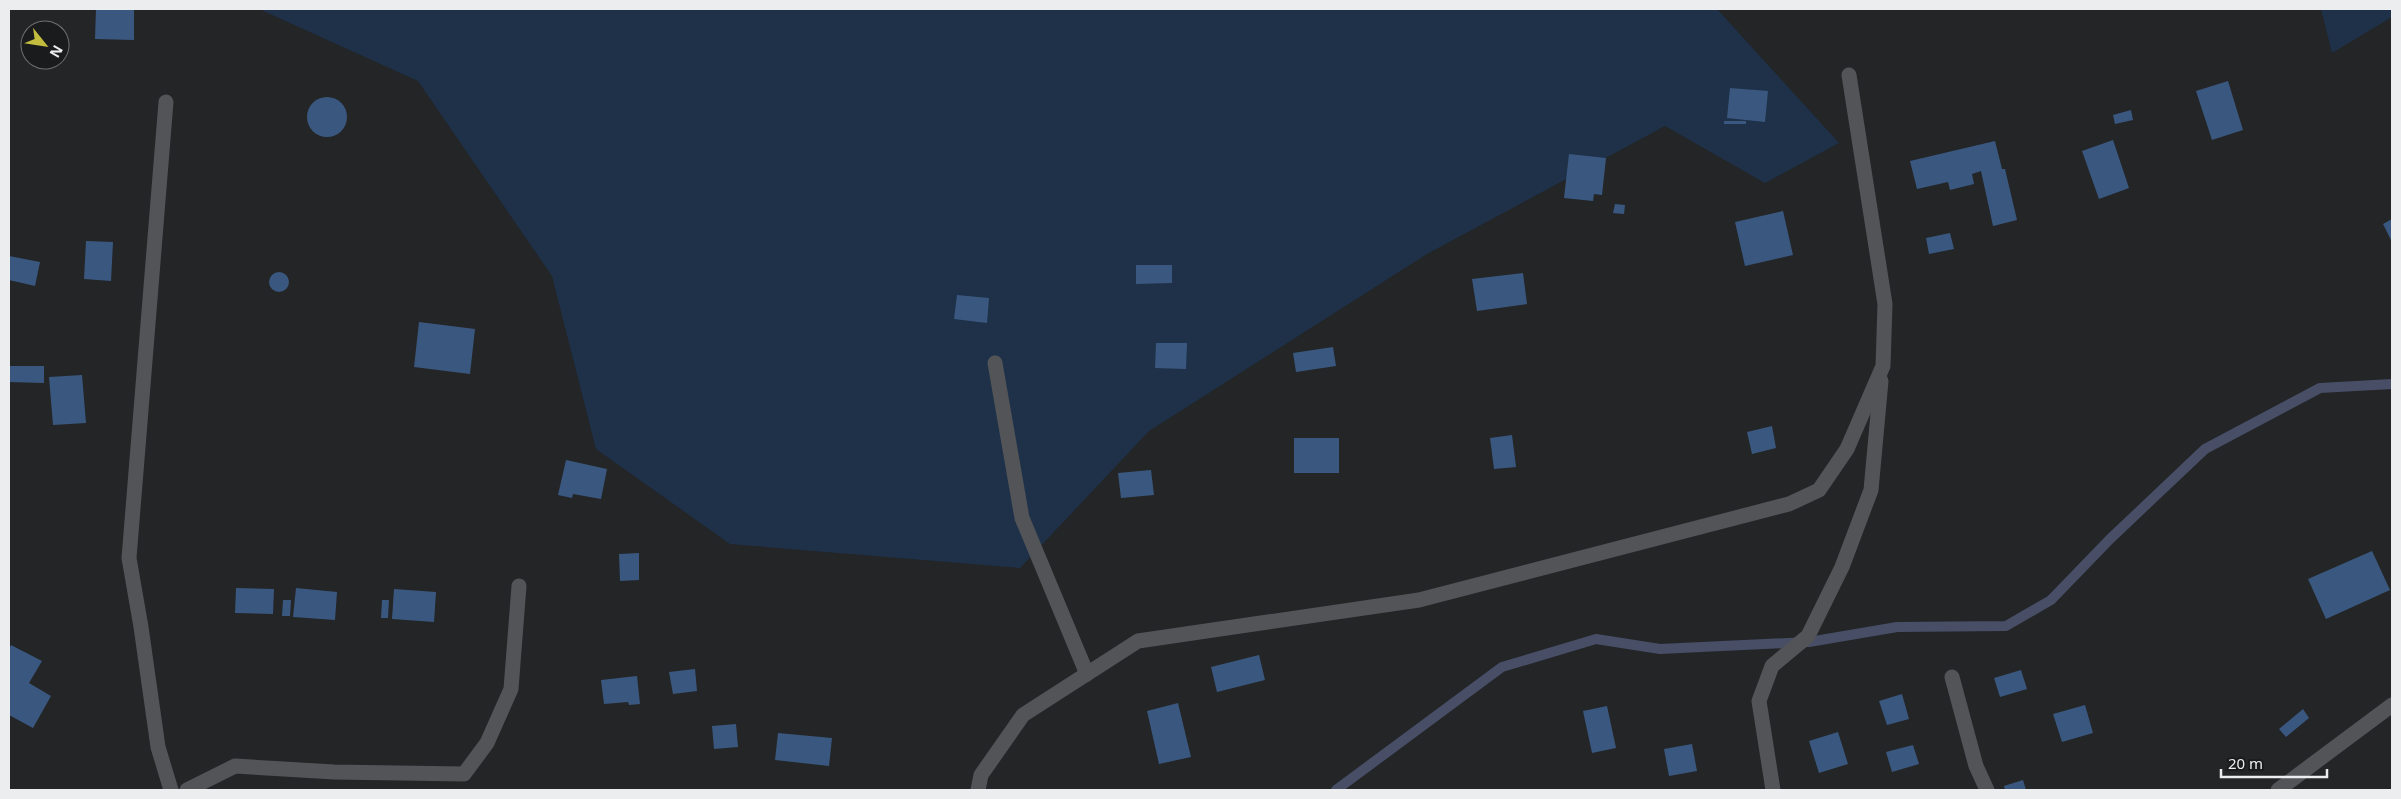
<svg xmlns="http://www.w3.org/2000/svg" width="2401" height="799" viewBox="0 0 2401 799" font-family="'Noto Sans',sans-serif">
	<rect width="100%" height="100%" fill="#232527"/>
	<g fill="#1e3149">
		<polygon points="259,9 1717,9 1839,143 1765,183 1665,126 1427,254 1149,431 1020,568 730,544 596,449 552,276 418,81"/>
		<polygon points="2321,9 2392,9 2392,17 2332,53"/>
	</g>
	<g fill="none" stroke-linecap="round" stroke-linejoin="round">
		<polyline stroke="#474e66" stroke-width="10" points="1336,790 1502,667 1596,639 1660,649 1809,642 1897,627 2006,626 2051,600 2110,539 2205,449 2320,388 2392,384"/>
	</g>
	<g fill="#3a587f">
		<polygon points="96,9 134,9 134,40 95,39"/>
		<polygon points="2228,81 2243,130 2212,140 2196,91"/>
		<polygon points="1730,88 1768,91 1765,122 1727,118"/>
		<circle cx="327" cy="117" r="20"/>
		<polygon points="2131,110 2133,120 2115,124 2113,115"/>
		<rect x="1724" y="121" width="22" height="3"/>
		<polygon points="2113,140 2129,188 2099,199 2082,151"/>
		<polygon points="1995,141 2002,169 2005,169 2017,220 1993,226 1981,171 1972,174 1974,184 1950,190 1948,182 1917,189 1910,161"/>
		<polygon points="1569,154 1606,158 1602,195 1594,194 1593,201 1564,198"/>
		<polygon points="1615,204 1625,205 1624,214 1613,213"/>
		<polygon points="1783,211 1793,255 1745,266 1735,222"/>
		<polygon points="2392,219 2392,242 2383,224"/>
		<polygon points="1950,233 1954,249 1929,254 1926,238"/>
		<polygon points="86,241 113,242 111,281 84,279"/>
		<polygon points="9,256 40,262 35,286 9,280"/>
		<polygon points="1136,265 1172,265 1172,283 1136,284"/>
		<circle cx="279" cy="282" r="10"/>
		<polygon points="1523,273 1527,304 1477,311 1472,279"/>
		<polygon points="957,295 989,298 987,323 954,319"/>
		<polygon points="419,322 475,329 470,374 414,367"/>
		<polygon points="1156,343 1187,343 1186,369 1155,368"/>
		<polygon points="1333,347 1336,366 1296,372 1293,353"/>
		<polygon points="9,366 44,366 44,383 9,382"/>
		<polygon points="82,375 86,423 53,425 49,377"/>
		<polygon points="1772,426 1776,448 1752,454 1747,432"/>
		<polygon points="1512,435 1516,467 1494,469 1490,438"/>
		<rect x="1294" y="438" width="45" height="35"/>
		<polygon points="566,460 607,469 601,499 573,494 572,498 558,495"/>
		<polygon points="1151,470 1154,495 1121,498 1118,473"/>
		<polygon points="2372,551 2390,590 2326,619 2308,579"/>
		<polygon points="639,553 639,580 620,581 619,554"/>
		<polygon points="236,588 274,589 273,614 235,613"/>
		<polygon points="296,588 337,592 335,620 293,617"/>
		<polygon points="394,589 436,592 434,622 392,619"/>
		<polygon points="283,600 291,600 290,616 282,616"/>
		<polygon points="382,600 389,600 388,618 381,618"/>
		<polygon points="11,645 42,661 29,683 51,696 33,728 9,715 9,649"/>
		<polygon points="1259,655 1265,680 1217,692 1211,667"/>
		<polygon points="695,669 697,691 673,694 669,672"/>
		<polygon points="2021,670 2027,689 2000,697 1994,678"/>
		<polygon points="637,676 640,704 629,705 628,702 604,704 601,680"/>
		<polygon points="1902,694 1909,719 1887,725 1879,701"/>
		<polygon points="1178,703 1191,757 1159,764 1147,711"/>
		<polygon points="2085,705 2093,733 2062,742 2053,714"/>
		<polygon points="1607,706 1616,748 1592,753 1583,711"/>
		<polygon points="2303,709 2309,718 2286,737 2279,729"/>
		<polygon points="736,724 738,747 714,749 712,726"/>
		<polygon points="1838,732 1848,764 1819,773 1809,741"/>
		<polygon points="778,733 832,738 829,766 775,760"/>
		<polygon points="1692,744 1697,771 1669,776 1664,749"/>
		<polygon points="1913,745 1919,764 1892,772 1886,752"/>
		<polygon points="2023,780 2026,790 2005,790 2004,786"/>
	</g>
	<g fill="none" stroke-linecap="round" stroke-linejoin="round">
		<g stroke="#525457" stroke-width="15">
			<polyline points="166,102 129,558 141,627 158,747 171,790"/>
			<polyline points="995,363 1022,518 1087,674"/>
			<polyline points="1952,677 1976,766 1987,790"/>
			<polyline points="187,790 235,766 334,772 464,774 487,743 511,689 519,586"/>
			<polyline points="978,790 981,775 1023,715 1138,641 1419,600 1789,504 1819,490 1847,449 1883,366 1885,304 1849,75"/>
			<polyline points="1773,790 1759,701 1772,666 1808,636 1842,567 1871,490 1881,381"/>
			<polyline points="2278,790 2392,705"/>
		</g>
	</g>
	<rect width="2401" height="799" fill="none" stroke="#ecedee" stroke-width="20"/>
	<g transform="translate(45 45) rotate(120)"><circle r="24" fill="#1a1b1d" stroke="#6e6f71"/>
	<path d="M0-4L9 19L0 12L-9 19Z" fill="#c4bc3e"/>
	<text y="-8" font-size="14" font-weight="bold" text-anchor="middle" fill="#ecedee">N</text>
	</g>
	<path d="M2221 769v8h106v-8" fill="none" stroke="#ecedee" stroke-width="2.5"/>
	<text x="2228" y="769" font-size="15" fill="#ecedee" stroke="#1a1b1d" stroke-width="4" paint-order="stroke">20 m</text>
</svg>
